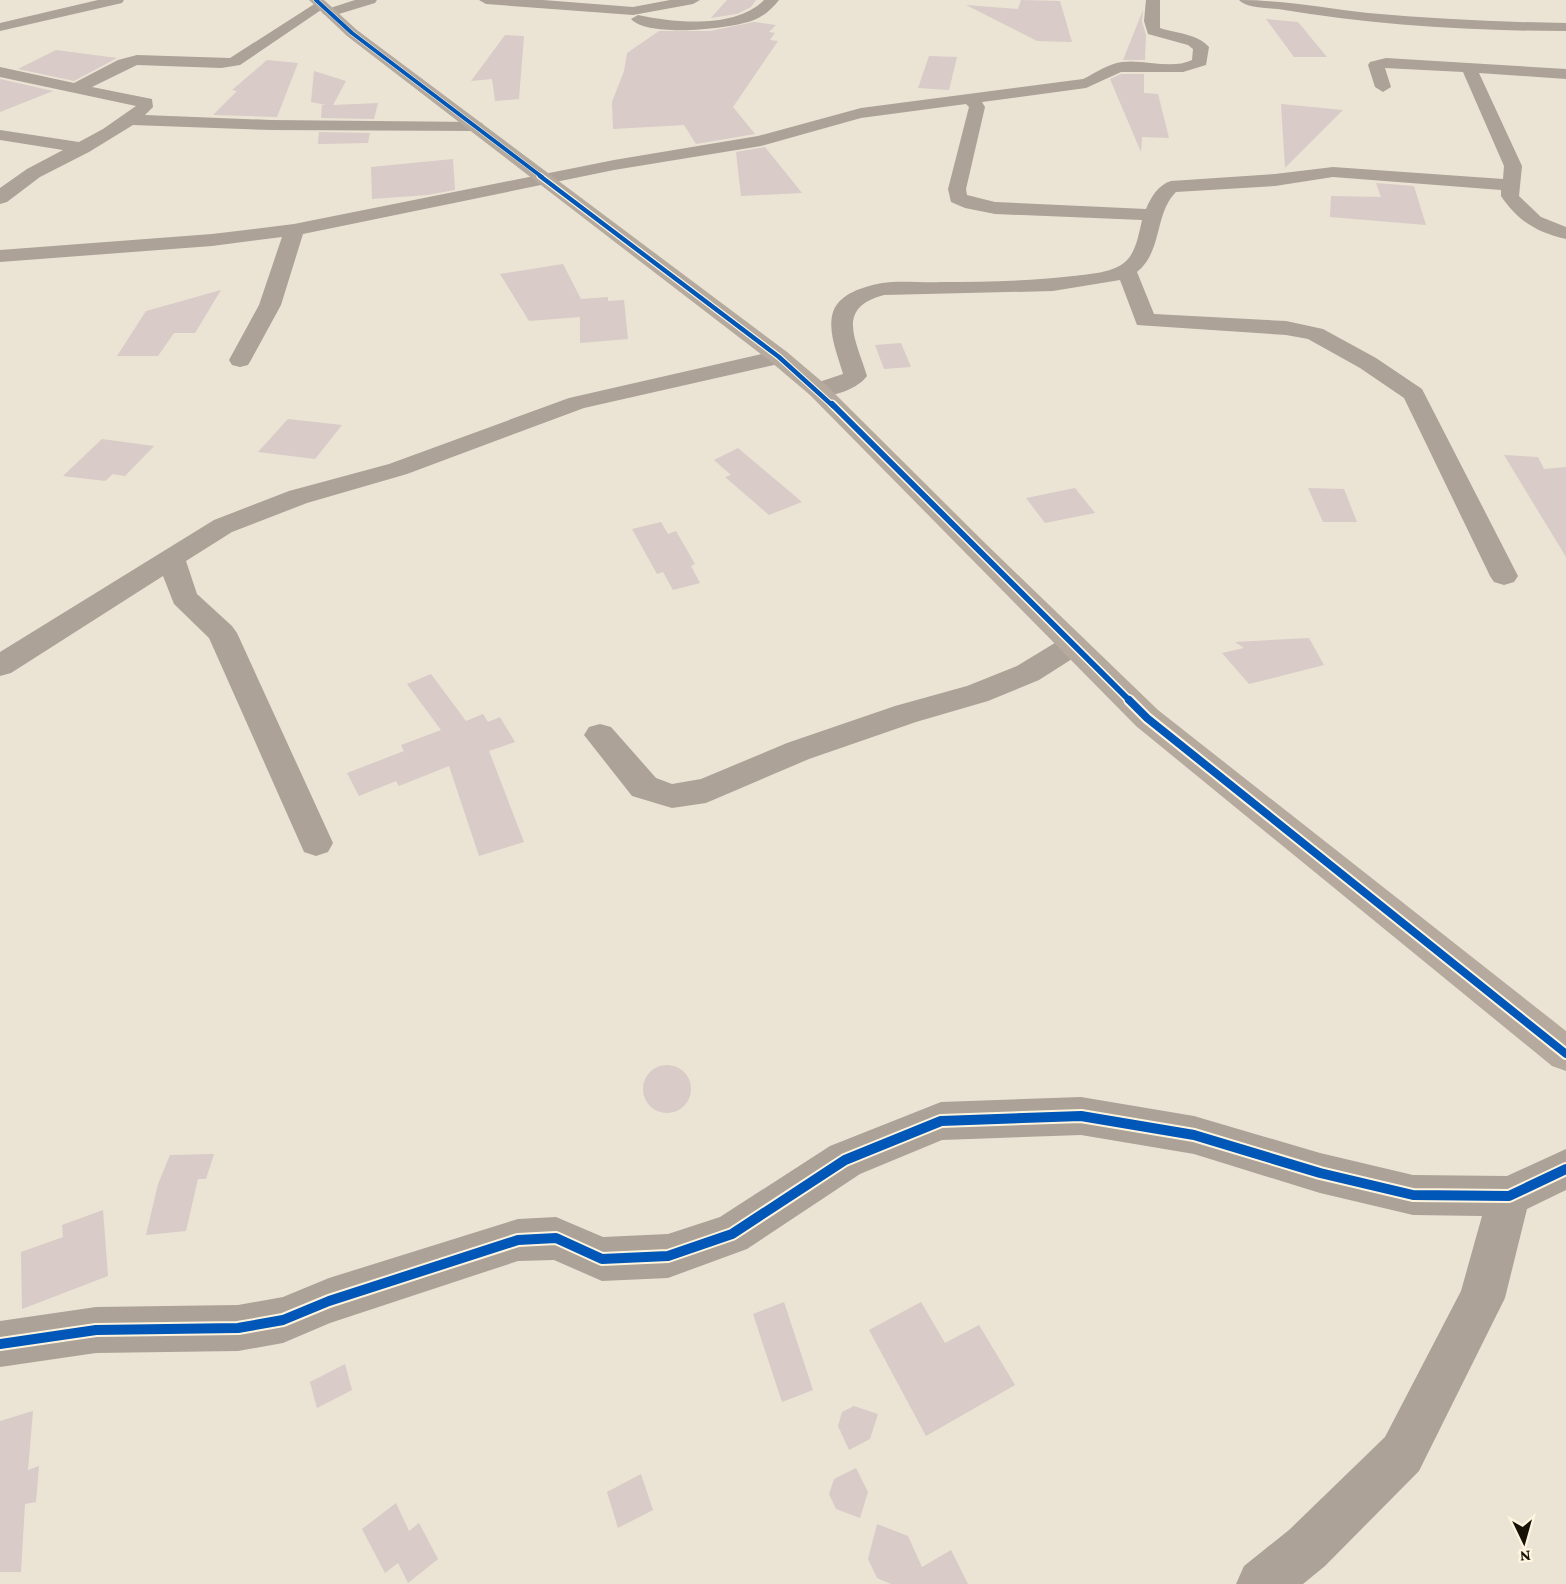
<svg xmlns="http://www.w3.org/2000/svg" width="1566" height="1584" viewBox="0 0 1566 1584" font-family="'Crimson Pro',serif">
	<rect width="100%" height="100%" fill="#ebe4d4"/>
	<g fill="#d8cbc8">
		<polygon points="727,0 756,0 751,7 737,14 711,18"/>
		<polygon points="1021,0 1060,1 1072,42 1037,41 966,5 1018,9"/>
		<polygon points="1143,10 1142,22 1146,35 1145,60 1123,60"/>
		<polygon points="1266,19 1298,22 1327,57 1294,57"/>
		<polygon points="754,22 776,25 769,32 775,33 770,40 778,41 733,107 755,134 696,144 684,125 613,129 612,102 624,71 627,53 659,31 710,31"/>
		<polygon points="505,35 524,36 519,99 495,101 492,79 471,81"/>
		<polygon points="56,50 117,58 74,81 18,69"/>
		<polygon points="929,56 957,57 949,90 918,88"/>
		<polygon points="267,60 298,63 277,117 213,115 237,91 232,90"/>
		<polygon points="314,71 346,81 333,105 378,103 374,119 321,118 322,105 326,105 311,102"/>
		<polygon points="1121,74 1144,74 1144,93 1158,94 1169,138 1142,137 1141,152 1110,79"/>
		<polygon points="0,79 53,91 0,112"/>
		<polygon points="1281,104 1343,110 1285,168"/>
		<polygon points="319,132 370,133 368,143 318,144"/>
		<polygon points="765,147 802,193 741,196 736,152"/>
		<polygon points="453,159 455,190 427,195 372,199 371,167"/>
		<polygon points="1376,183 1414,186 1426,225 1330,217 1331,196 1381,197"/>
		<polygon points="563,264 581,299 608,297 608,301 624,300 628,339 580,343 580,317 529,321 500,274"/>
		<polygon points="221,290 195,333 174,333 158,356 117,356 146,311"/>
		<polygon points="901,343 911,367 884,369 875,345"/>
		<polygon points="288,419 342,425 315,459 258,452"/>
		<polygon points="102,439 154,446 125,476 113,474 105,481 63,476"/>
		<polygon points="738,448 802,502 769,515 725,477 731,475 714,460"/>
		<polygon points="1504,455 1538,457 1544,469 1566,467 1566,557"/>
		<polygon points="1075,488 1095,513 1045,523 1026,498"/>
		<polygon points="1308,488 1344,489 1357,522 1323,522"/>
		<polygon points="661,522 668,534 676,531 695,564 691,566 700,583 673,590 663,572 657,574 632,529"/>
		<polygon points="1309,638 1324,665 1249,684 1222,653 1244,648 1235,642"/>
		<polygon points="431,674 466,721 483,714 488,722 500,717 515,742 489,751 524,842 479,856 449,766 399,786 396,781 359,796 347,773 404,751 401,745 441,730 407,684"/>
		<circle cx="667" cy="1089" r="24"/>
		<polygon points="214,1154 206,1179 198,1179 186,1231 146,1235 158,1184 170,1155"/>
		<polygon points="103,1210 108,1276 22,1309 21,1252 63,1237 62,1225"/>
		<polygon points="784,1302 813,1390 782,1402 753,1314"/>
		<polygon points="921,1302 945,1343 979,1325 1015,1385 926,1436 869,1330"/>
		<polygon points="345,1364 352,1390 317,1408 310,1382"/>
		<polygon points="854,1406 878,1414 870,1439 849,1450 838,1426 842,1412"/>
		<polygon points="33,1411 28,1470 39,1466 36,1502 25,1504 21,1572 0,1572 0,1421"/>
		<polygon points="856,1468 868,1492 860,1518 836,1509 829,1494 834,1479"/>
		<polygon points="641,1474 653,1510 618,1528 607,1492"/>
		<polygon points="396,1503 409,1531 419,1523 438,1559 408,1583 398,1563 385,1573 362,1529"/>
		<polygon points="877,1524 908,1536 922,1567 951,1550 968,1584 891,1584 877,1578 868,1559"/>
	</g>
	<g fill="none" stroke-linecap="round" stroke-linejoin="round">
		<g fill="#aca297" fill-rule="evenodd">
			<polygon points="98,0 124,0 122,3 0,31 0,23"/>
			<polygon points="355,0 377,0 375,3 329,17 322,13 324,10"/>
			<polygon points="479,0 543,0 633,7 670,0 700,0 693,4 633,15 486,4"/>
			<path d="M 764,0 L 779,0 C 772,9 764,16 754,20 C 731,29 648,38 631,19 L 638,15 C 674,23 736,29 764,0 Z"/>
			<path d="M 1146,0 L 1160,0 L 1160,28 C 1175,33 1198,34 1209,47 L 1206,65 L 1183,72 L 1121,72 L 1086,88 L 982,102 L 985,107 L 966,189 L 967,195 L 995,202 L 1146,209 C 1151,197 1158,185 1171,181 L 1275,174 L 1333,167 L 1503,179 L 1504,166 L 1463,72 L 1385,68 L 1391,87 L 1383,92 L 1375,87 L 1368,65 L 1370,62 L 1386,58 L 1566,69 L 1566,79 L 1479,73 L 1522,166 L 1519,196 L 1541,217 L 1566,227 L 1566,239 C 1536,232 1518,221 1501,196 L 1501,190 L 1333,177 L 1275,186 L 1176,192 C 1154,214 1163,251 1137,272 L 1154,314 L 1286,321 L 1323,329 L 1376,358 L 1422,389 L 1518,576 L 1514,582 L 1504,585 L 1494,582 L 1490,576 L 1404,398 L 1360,368 L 1308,339 L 1286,335 L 1137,325 L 1120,280 L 1053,291 L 884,295 C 835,308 856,339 867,376 C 856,391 827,399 810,395 L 806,390 L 810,385 L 843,374 C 838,356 827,331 833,312 C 840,293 863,287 882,283 C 900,280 922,283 941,282 C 985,282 1029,281 1073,276 C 1090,274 1112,273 1125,262 C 1136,253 1139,233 1142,220 L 995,214 L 965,208 L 951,202 L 948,189 L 969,107 L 966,104 L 861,118 L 761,146 L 614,170 L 303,234 L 281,305 L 251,360 L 248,365 L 240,367 L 232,365 L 229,360 L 259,305 L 282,237 L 212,246 L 0,262 L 0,250 L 212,234 L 294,224 L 614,160 L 758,136 L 861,108 L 1083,79 C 1096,73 1107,64 1122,62 C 1145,59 1171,70 1192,60 L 1193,49 L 1188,45 L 1148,34 L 1144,21 Z"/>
			<path d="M 1239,0 C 1282,0 1324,8 1368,13 C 1434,19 1500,22 1566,23 L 1566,31 C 1470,31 1373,25 1278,9 C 1267,8 1246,8 1239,0 Z"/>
			<polygon points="319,1 324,2 326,5 324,8 240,65 221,68 137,65 92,87 152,99 153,107 145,115 271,120 476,122 482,123 485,127 482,131 271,130 133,125 89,152 40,177 7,202 0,204 0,188 27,169 63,150 0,140 0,130 79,142 103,129 136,106 0,77 0,67 74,83 118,60 137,55 230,58"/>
			<polygon points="779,350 787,352 790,357 787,362 584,408 407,474 307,503 232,532 186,561 197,594 232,626 237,633 333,843 328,852 316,856 304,852 209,638 174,604 163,576 11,673 0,676 0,652 214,520 289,491 389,464 569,398"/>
			<polygon points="1073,635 1083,638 1088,645 1083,652 1039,680 988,701 916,722 809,759 706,803 672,808 632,796 584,735 589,727 600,724 611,727 656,778 672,784 701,779 787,743 895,706 967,686 1017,666 1063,638"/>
			<polygon points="1081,1097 1194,1116 1320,1153 1413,1175 1507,1176 1566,1149 1566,1190 1527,1209 1505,1298 1419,1471 1325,1566 1303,1584 1236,1584 1244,1566 1289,1530 1385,1437 1461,1291 1482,1216 1413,1215 1320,1193 1194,1154 1081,1135 942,1140 860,1174 747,1249 668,1278 602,1281 554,1260 518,1261 330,1323 283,1343 238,1351 96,1353 0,1367 0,1321 96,1307 238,1305 283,1297 329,1278 518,1219 556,1217 603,1237 668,1234 720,1217 830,1146 941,1102"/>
		</g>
		<polygon fill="#b5aa9d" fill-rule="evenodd" points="309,0 324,0 357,30 787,352 826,385 987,545 1158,710 1566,1031 1566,1071 1552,1066 1136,726 810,395 771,362 347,36"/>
		<defs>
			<polyline id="cycleway-far4" points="316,0 352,33 542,177"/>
			<polyline id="cycleway-far3" points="540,176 779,357 833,406"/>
			<polyline id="cycleway-far2" points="832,404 1131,702"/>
			<polyline id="cycleway-far1" points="1129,700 1147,718 1566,1054"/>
			<polyline id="cycleway" points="0,1344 96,1330 238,1328 283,1320 329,1301 518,1240 556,1238 602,1259 668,1256 732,1234 845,1160 941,1121 1081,1116 1194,1135 1320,1173 1413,1195 1509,1196 1566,1169"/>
		</defs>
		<use href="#cycleway-far4" stroke="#fff5de" stroke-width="5"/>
		<use href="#cycleway-far3" stroke="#fff5de" stroke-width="7"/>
		<use href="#cycleway-far2" stroke="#fff5de" stroke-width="9"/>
		<use href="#cycleway-far1" stroke="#fff5de" stroke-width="12"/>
		<use href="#cycleway" stroke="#fff5de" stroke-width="14"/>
		<use href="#cycleway-far4" stroke="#0057b8" stroke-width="4"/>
		<use href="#cycleway-far3" stroke="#0057b8" stroke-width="4.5"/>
		<use href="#cycleway-far2" stroke="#0057b8" stroke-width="6"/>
		<use href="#cycleway-far1" stroke="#0057b8" stroke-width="8"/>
		<use href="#cycleway" stroke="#0057b8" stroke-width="10"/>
	</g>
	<g transform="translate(1524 1542) rotate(175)" stroke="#fff5de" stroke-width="4.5" paint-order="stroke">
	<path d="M0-4.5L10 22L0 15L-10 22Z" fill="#161208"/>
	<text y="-9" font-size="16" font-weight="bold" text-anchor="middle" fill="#161208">N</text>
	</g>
</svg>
